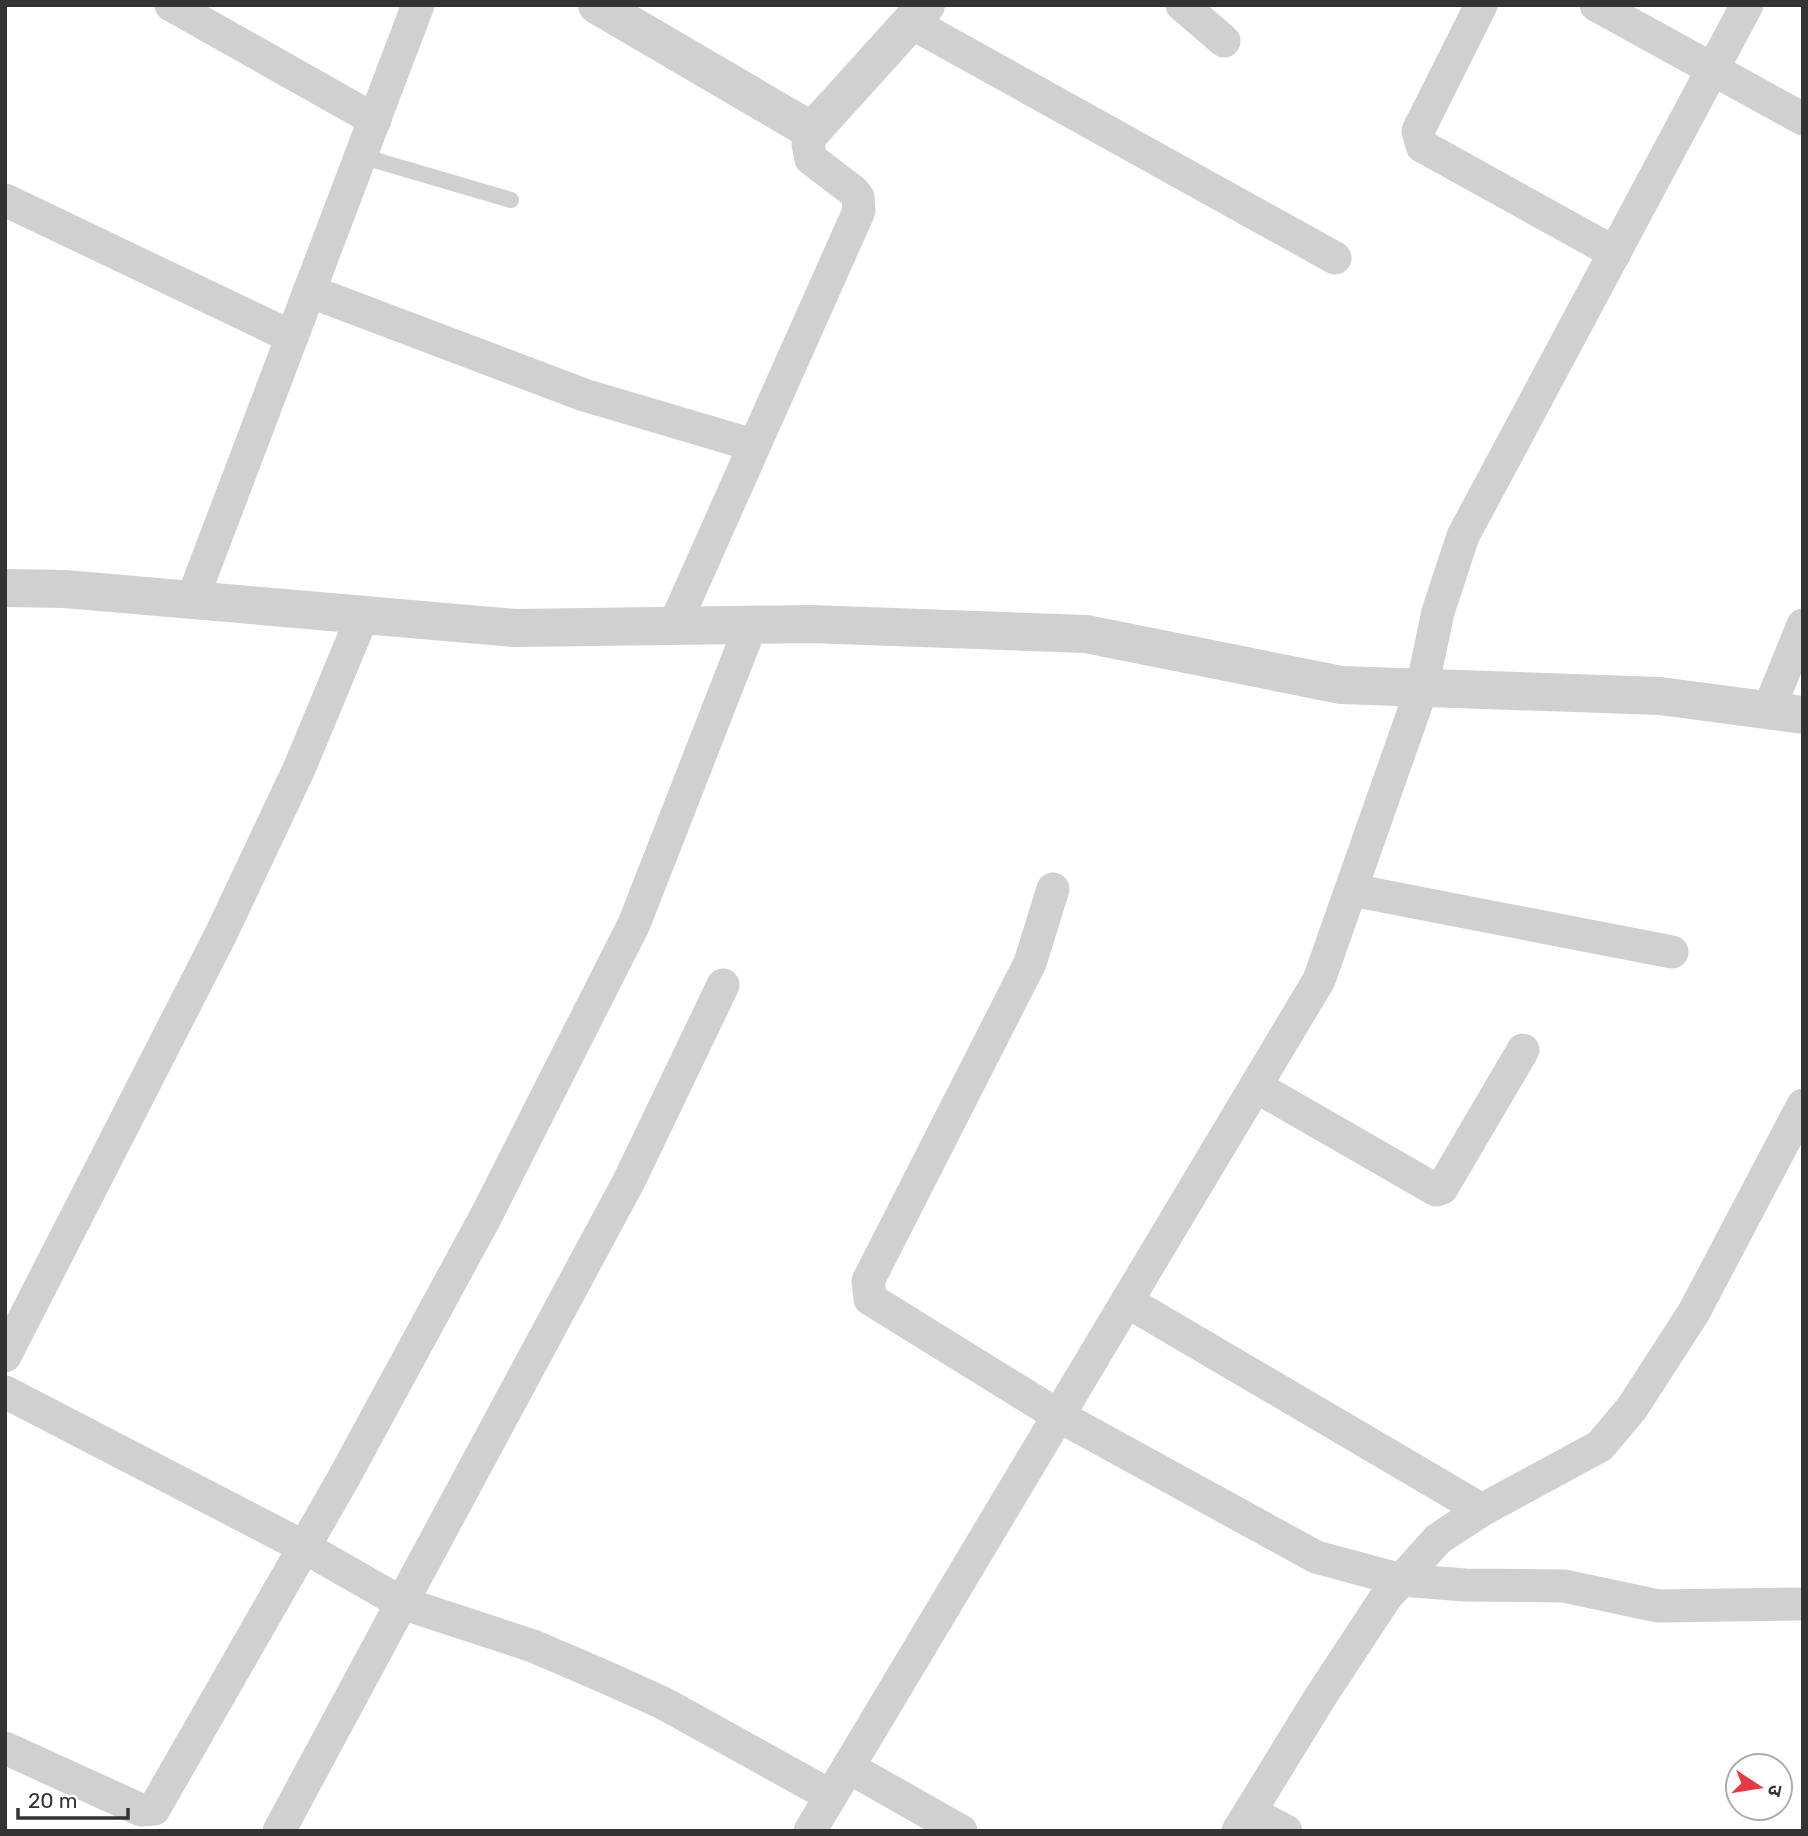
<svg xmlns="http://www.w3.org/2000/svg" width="1808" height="1836" viewBox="0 0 1808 1836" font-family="Rubik,'Noto Sans Devanagari',sans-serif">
	<rect width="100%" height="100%" fill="#fff"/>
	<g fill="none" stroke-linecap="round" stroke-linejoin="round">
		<polyline stroke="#d0d0d0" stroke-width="16" points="361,156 511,200"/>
		<g stroke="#d0d0d0" stroke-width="33">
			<polyline points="171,5 375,120"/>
			<polyline points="1182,5 1224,41"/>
			<polyline points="1481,5 1418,131 1422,146 1615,253"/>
			<polyline points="1596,5 1803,119"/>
			<polyline points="910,22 1335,258"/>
			<polyline points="5,200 292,337"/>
			<polyline points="309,291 584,395 753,445"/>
			<polyline points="192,600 418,5"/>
			<polyline points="674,626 859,211 858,197 853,191 811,159 808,144 812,131"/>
			<polyline points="1768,711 1803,625"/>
			<polyline points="1053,889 1030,963 868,1281 870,1299 1059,1416 1316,1557 1401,1580 1465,1585 1564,1586 1658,1606 1803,1604"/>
			<polyline points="1352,890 1672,952"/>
			<polyline points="1257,1087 1436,1190 1442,1188 1523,1050"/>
			<polyline points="1128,1302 1482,1510"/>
			<polyline points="5,1356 221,934 299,769 363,615"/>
			<polyline points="5,1392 304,1547 402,1603 533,1646 603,1676 663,1703 831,1796"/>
			<polyline points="5,1748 141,1810 154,1809 342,1481 486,1216 634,924 751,625"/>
			<polyline points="848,1767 961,1831"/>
			<polyline points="1250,1812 1286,1831"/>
			<polyline points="279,1831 629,1181 723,985"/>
			<polyline points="810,1831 1319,980 1422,688 1438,612 1463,536 1747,5"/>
			<polyline points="1238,1831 1319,1699 1386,1597 1438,1539 1482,1510 1600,1446 1632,1408 1694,1312 1803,1105"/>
		</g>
		<g stroke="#d0d0d0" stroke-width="38">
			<polyline points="597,5 812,131 926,5"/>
			<polyline points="5,588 65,589 515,628 810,624 1086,634 1341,685 1660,696 1803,715"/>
		</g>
	</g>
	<rect width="1808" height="1836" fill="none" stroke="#333333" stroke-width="14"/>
	<g transform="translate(1759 1787) rotate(102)"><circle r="33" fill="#ffffff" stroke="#adadad" stroke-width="2"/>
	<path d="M0-5L12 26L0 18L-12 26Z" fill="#e63946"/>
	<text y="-10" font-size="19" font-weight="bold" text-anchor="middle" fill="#333333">उ</text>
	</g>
	<path d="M18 1808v10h110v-10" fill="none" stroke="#333333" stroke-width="3.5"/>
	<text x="28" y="1808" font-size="21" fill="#333333" stroke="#ffffff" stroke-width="5" paint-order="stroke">20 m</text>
</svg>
